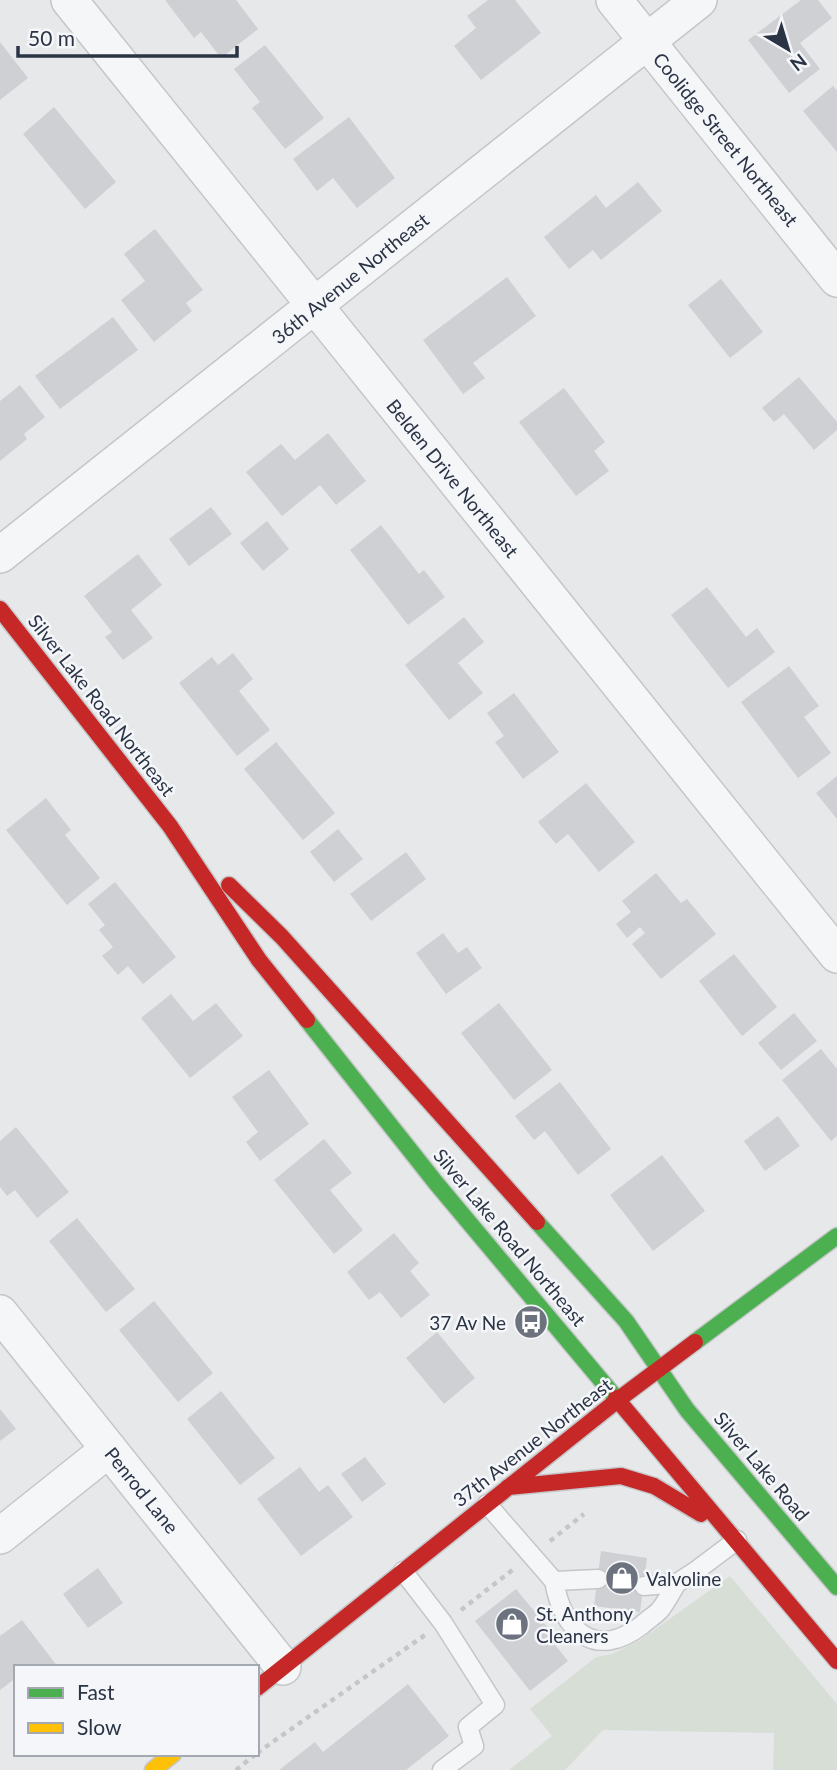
<svg xmlns="http://www.w3.org/2000/svg" width="837" height="1770" font-family="Lato,sans-serif">
	<rect width="100%" height="100%" fill="#e6e8ea"/>
	<path fill="#d6ded6" d="M 730,1576 L 837,1704 L 837,1770 L 773,1770 L 774,1733 L 603,1730 L 565,1770 L 509,1770 L 552,1736 L 530,1709 L 596,1657 L 612,1654 L 640,1640 Z"/>
	<path fill="#ced0d3" d="M 165,0 L 236,0 L 258,29 L 221,58 L 201,32 L 194,38 Z
		M 488,0 L 515,0 L 541,33 L 481,80 L 454,46 L 476,28 L 467,16 Z
		M 801,0 L 818,0 L 832,18 L 800,43 L 820,69 L 789,93 L 748,40 Z
		M 0,42 L 28,78 L 0,100 Z
		M 265,45 L 324,118 L 285,149 L 252,108 L 260,102 L 234,69 Z
		M 833,86 L 837,91 L 837,152 L 803,111 Z
		M 54,107 L 116,182 L 85,209 L 23,134 Z
		M 349,117 L 395,178 L 357,208 L 333,178 L 317,191 L 293,159 Z
		M 638,182 L 662,211 L 601,260 L 593,250 L 569,269 L 544,237 L 596,195 L 606,208 Z
		M 155,229 L 203,290 L 186,303 L 192,311 L 154,342 L 121,300 L 145,281 L 124,254 Z
		M 507,277 L 536,316 L 473,363 L 485,378 L 463,394 L 423,340 Z
		M 721,279 L 763,332 L 730,358 L 688,305 Z
		M 113,317 L 138,350 L 60,409 L 35,376 Z
		M 799,377 L 837,422 L 837,430 L 814,450 L 784,414 L 774,422 L 762,408 Z
		M 20,385 L 45,417 L 24,434 L 27,439 L 0,461 L 0,401 Z
		M 564,388 L 605,442 L 594,451 L 609,471 L 576,496 L 519,422 Z
		M 328,433 L 366,481 L 336,505 L 320,485 L 282,516 L 246,472 L 281,444 L 295,460 Z
		M 211,507 L 232,534 L 189,566 L 169,539 Z
		M 267,521 L 289,549 L 263,571 L 240,543 Z
		M 381,525 L 419,574 L 424,570 L 445,597 L 408,625 L 350,550 Z
		M 138,554 L 162,585 L 131,610 L 153,638 L 123,660 L 105,637 L 112,632 L 84,596 Z
		M 707,587 L 746,637 L 757,628 L 775,652 L 728,688 L 671,615 Z
		M 464,617 L 484,642 L 458,663 L 483,693 L 449,720 L 405,665 Z
		M 233,653 L 253,679 L 239,691 L 270,730 L 237,756 L 179,683 L 212,657 L 218,665 Z
		M 789,666 L 819,706 L 804,717 L 831,753 L 798,778 L 741,702 Z
		M 514,693 L 559,752 L 523,779 L 495,742 L 504,736 L 487,713 Z
		M 276,742 L 335,813 L 303,840 L 244,769 Z
		M 837,776 L 837,819 L 816,793 Z
		M 586,783 L 635,842 L 599,872 L 568,834 L 556,844 L 538,822 Z
		M 46,798 L 71,830 L 65,835 L 100,878 L 67,905 L 6,830 Z
		M 338,829 L 363,859 L 334,882 L 310,852 Z
		M 406,852 L 426,879 L 371,921 L 350,894 Z
		M 656,873 L 681,903 L 687,899 L 716,934 L 661,979 L 632,944 L 645,933 L 640,927 L 627,938 L 616,924 L 631,912 L 622,901 Z
		M 115,882 L 176,957 L 143,984 L 128,966 L 118,975 L 102,956 L 113,947 L 99,930 L 105,925 L 88,904 Z
		M 443,933 L 458,953 L 467,947 L 482,968 L 446,994 L 416,953 Z
		M 734,954 L 777,1007 L 742,1036 L 699,981 Z
		M 171,994 L 193,1021 L 216,1003 L 243,1036 L 190,1078 L 141,1018 Z
		M 499,1003 L 552,1070 L 514,1100 L 461,1033 Z
		M 794,1013 L 817,1041 L 781,1070 L 758,1043 Z
		M 821,1049 L 837,1069 L 837,1136 L 831,1141 L 782,1080 Z
		M 269,1070 L 309,1124 L 260,1161 L 246,1142 L 258,1132 L 232,1097 Z
		M 560,1082 L 611,1149 L 578,1175 L 545,1131 L 534,1140 L 515,1116 Z
		M 778,1116 L 800,1146 L 765,1171 L 744,1141 Z
		M 16,1127 L 69,1192 L 37,1218 L 15,1190 L 7,1196 L 0,1187 L 0,1141 Z
		M 324,1139 L 352,1173 L 330,1190 L 363,1230 L 334,1254 L 274,1180 Z
		M 662,1155 L 705,1211 L 653,1251 L 610,1195 Z
		M 77,1218 L 135,1289 L 106,1312 L 49,1241 Z
		M 394,1233 L 419,1263 L 410,1271 L 430,1295 L 401,1318 L 380,1292 L 369,1300 L 347,1272 Z
		M 154,1301 L 213,1373 L 178,1402 L 119,1330 Z
		M 437,1332 L 475,1378 L 444,1404 L 406,1358 Z
		M 221,1391 L 275,1458 L 240,1485 L 187,1419 Z
		M 0,1409 L 16,1429 L 0,1441 Z
		M 365,1457 L 386,1484 L 362,1502 L 341,1474 Z
		M 300,1467 L 319,1492 L 328,1485 L 353,1517 L 301,1556 L 257,1499 Z
		M 601,1551 L 647,1558 L 640,1612 L 594,1606 Z
		M 98,1568 L 123,1603 L 88,1628 L 63,1594 Z
		M 516,1589 L 547,1627 L 543,1630 L 568,1661 L 530,1691 L 475,1621 Z
		M 22,1620 L 58,1667 L 16,1667 L 16,1678 L 0,1690 L 0,1636 Z
		M 408,1684 L 449,1736 L 406,1770 L 279,1770 L 315,1742 L 323,1752 Z"/>
	<g fill="none" stroke-linecap="round" stroke-linejoin="round">
		<g stroke="#c4c6c8" stroke-width="21">
			<path id="lane" d="M 487,1504 L 554,1581 C 563,1631 595,1661 642,1625 C 647,1620 654,1616 659,1611 C 666,1603 671,1592 677,1583
				M 403,1571 L 443,1623 L 495,1705 L 468,1727 L 474,1746 L 442,1770
				M 554,1581 L 598,1579
				M 644,1586 L 677,1583 L 697,1570 L 737,1540"/>
		</g>
		<g stroke="#c4c6c8" stroke-width="38">
			<path id="street" d="M 69,0 L 837,955
				M 614,0 L 837,279
				M 0,555 L 699,0
				M 0,1313 L 283,1667
				M 0,1536 L 109,1449"/>
		</g>
		<g stroke="#c4c6c8" stroke-width="19">
			<path id="fast" d="M 307,1020 L 436,1183 L 616,1398
				M 537,1222 L 626,1321 L 687,1410 L 837,1587
				M 695,1342 L 837,1236"/>
		</g>
		<g stroke="#c4c6c8" stroke-width="19">
			<path id="slow" d="M 153,1770 L 173,1754"/>
		</g>
		<g stroke="#c4c6c8" stroke-width="19">
			<path id="jam" d="M 0,609 L 170,826 L 259,960 L 307,1020
				M 229,885 L 282,937 L 537,1222
				M 616,1398 L 837,1661
				M 508,1487 L 621,1476 L 654,1486 L 701,1514
				M 257,1688 L 619,1399 L 695,1342"/>
		</g>
		<path stroke="#c5c6ca" stroke-width="4.5" stroke-dasharray="5 5" stroke-linecap="butt" d="M 550,1541 L 584,1514
			M 461,1610 L 515,1568
			M 257,1753 L 425,1635
			M 236,1770 L 256,1754"/>
		<use href="#lane" stroke="#f5f6f7" stroke-width="18"/>
		<use href="#street" stroke="#f5f6f7" stroke-width="35"/>
		<use href="#fast" stroke="#4caf50" stroke-width="16"/>
		<use href="#slow" stroke="#ffc107" stroke-width="16"/>
		<use href="#jam" stroke="#c62828" stroke-width="16"/>
	</g>
	<defs>
		<g id="bus-disc" transform="scale(1.75)"><circle r="9.5" fill="#6c737f" stroke="#f4f6f9"/><path d="M-5-6H5V4H4V6H2V4H-2V6H-4V4H-5ZM-3.5-4V0h7V-4ZM-3.5 1.2v1.5H-2V1.2ZM2 1.2v1.5H3.5V1.2Z" fill="#fff"/></g>
		<g id="shop-disc" transform="scale(1.75)"><circle r="9.5" fill="#6c737f" stroke="#f4f6f9"/><path d="M-5-2.5h2.3a2.7 3.5 0 0 1 5.4 0H5L5.5 6h-11ZM-1.5-2.5h3a1.5 2.3 0 0 0-3 0Z" fill="#fff"/></g>
	</defs>
	<g fill-rule="evenodd">
		<use href="#bus-disc" x="531" y="1322"/>
		<use href="#shop-disc" x="622" y="1578"/>
		<use href="#shop-disc" x="512" y="1624"/>
	</g>
	<g text-anchor="middle" dominant-baseline="central" stroke-width="5" stroke-linejoin="round" paint-order="stroke">
		<g font-size="19" fill="#2b3445" stroke="#f4f6f9">
			<text transform="translate(726 139) rotate(51)">Coolidge Street Northeast</text>
			<text transform="translate(350 278) rotate(-39)">36th Avenue Northeast</text>
			<text transform="translate(453 478) rotate(51)">Belden Drive Northeast</text>
			<text transform="translate(102 705) rotate(52)">Silver Lake Road Northeast</text>
			<text transform="translate(510 1237) rotate(50)">Silver Lake Road Northeast</text>
			<text transform="translate(532 1442) rotate(-38)">37th Avenue Northeast</text>
			<text transform="translate(762 1466) rotate(50)">Silver Lake Road</text>
			<text transform="translate(142 1490) rotate(51)">Penrod Lane</text>
		</g>
		<g font-size="19" fill="#2b3445" stroke="#f4f6f9" text-anchor="start">
			<text x="506" y="1322" text-anchor="end">37 Av Ne</text>
			<text x="646" y="1578">Valvoline</text>
			<text x="536" y="1613">St. Anthony<tspan x="536" dy="22">Cleaners</tspan></text>
		</g>
	</g>
	<rect x="14" y="1665" width="245" height="91" fill="#f4f6f9" stroke="#a4a8b1" stroke-width="2"/>
	<rect x="28" y="1688" width="35" height="10" fill="#4caf50" stroke="#a4a8b1" stroke-width="2"/>
	<text x="77" y="1700" font-size="21" fill="#2b3445">Fast</text>
	<rect x="28" y="1723" width="35" height="10" fill="#ffc107" stroke="#a4a8b1" stroke-width="2"/>
	<text x="77" y="1735" font-size="21" fill="#2b3445">Slow</text>
	<g transform="translate(788 49) rotate(142)" stroke="#f4f6f9" stroke-width="5" paint-order="stroke">
	<path d="M0-5L12 26L0 18L-12 26Z" fill="#2b3445"/>
	<text y="-10" font-size="19" font-weight="bold" text-anchor="middle" fill="#2b3445">N</text>
	</g>
	<path d="M18 46v10h219v-10" fill="none" stroke="#2b3445" stroke-width="3.5"/>
	<text x="28" y="46" font-size="21" fill="#2b3445" stroke="#f4f6f9" stroke-width="5" paint-order="stroke">50 m</text>
</svg>
